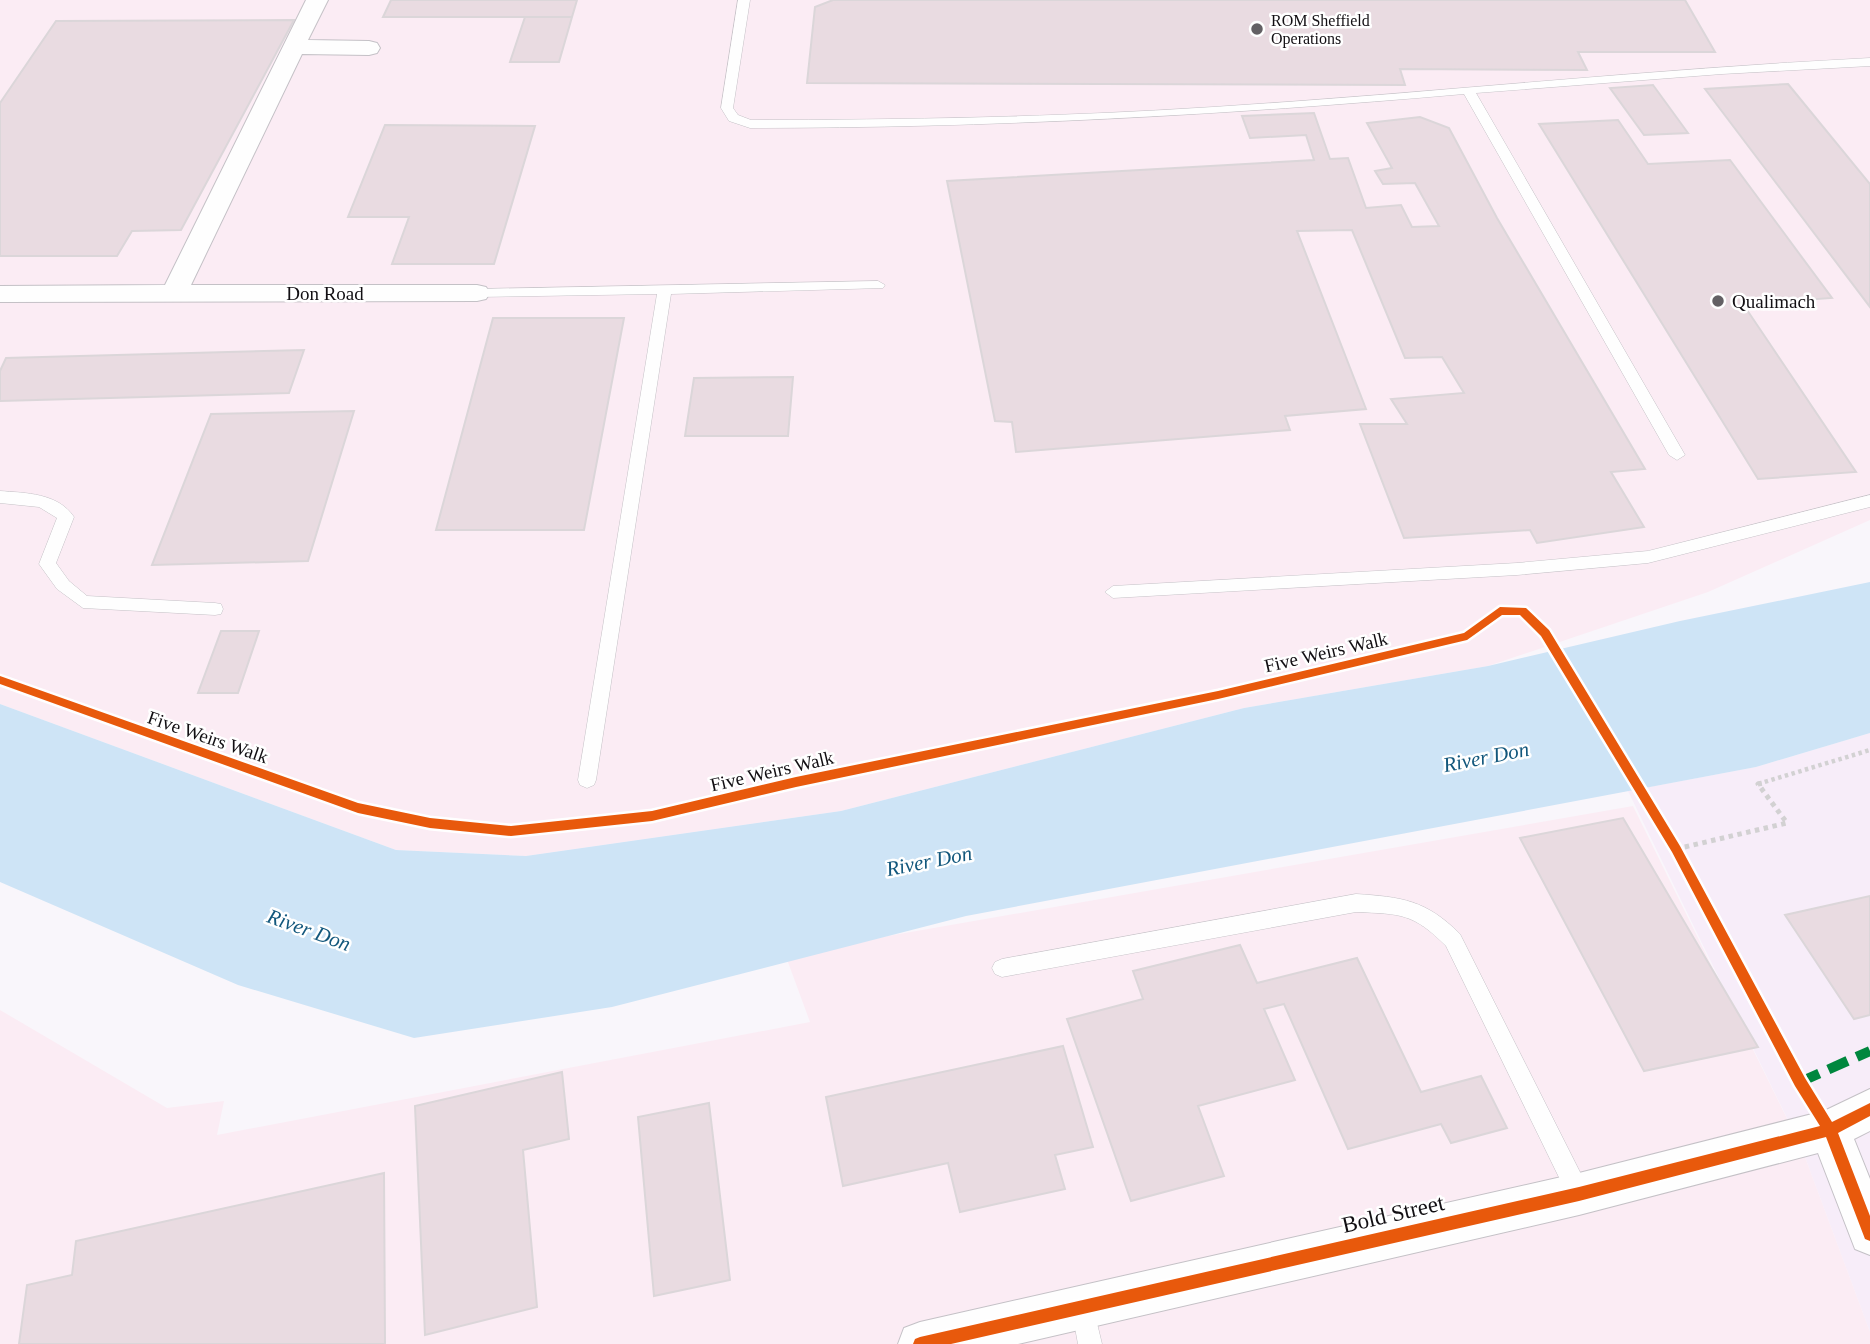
<svg xmlns="http://www.w3.org/2000/svg" width="1870" height="1344" font-family="Georgia,serif">
	<rect width="100%" height="100%" fill="#f9f6fb"/>
	<path fill="#f7edf9" d="M 1870,733 L 1870,1332 L 1802,1149 L 1628,791 L 1756,767 Z"/>
	<path fill="#fbecf4" d="M 0,0 L 1870,0 L 1870,520 L 1708,592 L 1488,666 L 1244,708 L 841,811 L 526,856 L 396,850 L 0,704 Z
		M 1633,806 L 1802,1149 L 1870,1332 L 1870,1344 L 0,1344 L 0,1010 L 167,1108 L 224,1101 L 217,1135 L 810,1022 L 785,954 Z"/>
	<path fill="#cee4f6" d="M 1870,582 L 1870,733 L 1756,767 L 966,916 L 612,1007 L 414,1038 L 238,985 L 0,882 L 0,704 L 396,850 L 526,856 L 841,811 L 1244,708 L 1488,666 L 1680,621 Z"/>
	<path fill="#e9dbe1" stroke="#dbd6d9" stroke-width="2" d="M 391,0 L 577,0 L 572,17 L 383,17 Z
		M 833,0 L 1685,0 L 1715,52 L 1578,52 L 1587,70 L 1400,69 L 1405,85 L 807,83 L 815,7 Z
		M 525,17 L 572,17 L 559,62 L 510,62 Z
		M 294,20 L 181,230 L 132,231 L 117,256 L 0,256 L 0,103 L 56,21 Z
		M 1788,84 L 1870,184 L 1870,307 L 1705,89 Z
		M 1653,85 L 1688,133 L 1644,135 L 1610,88 Z
		M 1314,113 L 1330,159 L 1348,158 L 1366,208 L 1401,205 L 1412,227 L 1439,226 L 1415,183 L 1383,184 L 1375,171 L 1392,168 L 1367,123 L 1420,117 L 1449,128 L 1497,218 L 1645,469 L 1611,472 L 1644,527 L 1537,543 L 1530,530 L 1404,538 L 1360,424 L 1407,424 L 1391,399 L 1464,393 L 1442,357 L 1405,358 L 1352,230 L 1297,231 L 1366,409 L 1285,416 L 1290,430 L 1016,452 L 1012,422 L 995,421 L 947,181 L 1314,160 L 1306,135 L 1250,138 L 1242,116 Z
		M 1618,120 L 1648,164 L 1730,160 L 1832,298 L 1743,304 L 1856,472 L 1758,479 L 1539,124 Z
		M 385,125 L 535,126 L 494,264 L 392,264 L 409,217 L 348,217 Z
		M 493,318 L 624,318 L 584,530 L 436,530 Z
		M 304,350 L 289,393 L 0,401 L 0,371 L 6,358 Z
		M 793,377 L 788,436 L 685,436 L 694,378 Z
		M 354,411 L 308,561 L 152,565 L 211,414 Z
		M 221,631 L 259,631 L 238,693 L 198,693 Z
		M 1623,818 L 1758,1047 L 1644,1071 L 1520,838 Z
		M 1870,896 L 1870,1015 L 1854,1019 L 1785,915 Z
		M 1240,945 L 1257,983 L 1357,958 L 1421,1092 L 1481,1076 L 1507,1128 L 1451,1143 L 1441,1124 L 1348,1149 L 1284,1004 L 1264,1009 L 1295,1080 L 1198,1106 L 1224,1176 L 1131,1201 L 1067,1019 L 1143,999 L 1133,971 Z
		M 1063,1046 L 1093,1147 L 1055,1155 L 1065,1189 L 960,1212 L 948,1163 L 843,1186 L 826,1097 Z
		M 562,1072 L 569,1139 L 523,1150 L 537,1307 L 425,1335 L 415,1106 Z
		M 709,1103 L 730,1280 L 654,1296 L 638,1117 Z
		M 384,1173 L 385,1344 L 19,1344 L 27,1285 L 72,1275 L 76,1241 Z"/>
	<g fill="none" stroke-linecap="round" stroke-linejoin="round">
		<g stroke="#c4c1c6" stroke-width="1">
			<path id="lane" d="M 738,0 L 750,0 L 733,108 L 738,115 L 751,120 C 905,120 1059,117 1213,107 C 1432,93 1650,69 1870,58 L 1870,66 L 1722,74 L 1476,93 L 1685,455 L 1677,460 L 1669,455 L 1464,94 C 1226,115 989,128 750,128 L 729,121 L 721,108 Z
				M 878,281 L 885,285 L 883,288 L 671,294 L 596,780 L 594,785 L 587,788 L 580,785 L 578,780 L 657,294 L 477,297 L 470,293 L 477,289 Z
				M 0,491 C 26,493 58,493 74,517 L 56,563 L 69,581 L 87,596 L 215,603 L 221,604 L 223,609 L 221,614 L 215,615 L 83,608 L 57,589 L 39,564 L 57,518 L 39,507 L 0,503 Z
				M 1870,495 L 1870,507 L 1648,563 L 1517,575 L 1113,598 L 1105,592 L 1113,586 L 1517,563 L 1648,551 Z
				M 1356,894 C 1402,897 1426,900 1460,934 L 1587,1186 L 1590,1194 L 1587,1202 L 1579,1205 L 1571,1202 L 1446,946 C 1413,913 1401,914 1356,912 L 1002,977 L 995,974 L 992,968 L 995,962 L 1002,959 Z
				M 1083,1294 L 1091,1298 L 1102,1344 L 1078,1344 L 1071,1306 L 1075,1298 Z"/>
		</g>
		<g stroke="#c4c1c6" stroke-width="2">
			<path id="street" d="M 306,0 L 328,0 L 308,40 L 369,41 L 377,43 L 380,48 L 377,53 L 369,55 L 302,54 L 191,285 L 477,285 L 486,287 L 490,293 L 486,299 L 477,301 L 0,302 L 0,286 L 165,285 Z
				M 1870,1089 L 1870,1131 L 1854,1139 L 1870,1179 L 1870,1255 L 1855,1249 L 1818,1153 L 1579,1215 L 1018,1344 L 898,1344 L 904,1328 L 920,1322 L 1579,1173 L 1824,1111 Z"/>
		</g>
		<path stroke="#d2d1d2" stroke-width="4.5" stroke-dasharray="3.5 3.5" stroke-linecap="butt" d="M 1758,784 L 1870,750"/>
		<path stroke="#d2d1d2" stroke-width="5" stroke-dasharray="4.5 4.5" stroke-linecap="butt" d="M 1676,849 L 1787,823 L 1758,784 L 1763,783"/>
		<use href="#lane" fill="#fefefe" fill-rule="evenodd"/>
		<use href="#street" fill="#fefefe" fill-rule="evenodd"/>
		<path stroke="#00873e" stroke-width="10" stroke-dasharray="21 10" stroke-linecap="butt" d="M 1800,1082 L 1870,1051"/>
		<g stroke="#fff" stroke-width="5">
			<path id="cycleway" d="M 1500,607 L 1526,608 L 1549,630 L 1680,846 L 1805,1078 L 1832,1122 L 1870,1103 L 1870,1116 L 1838,1133 L 1870,1216 L 1870,1241 L 1865,1239 L 1826,1137 L 1579,1201 L 951,1344 L 913,1344 L 915,1339 L 920,1337 L 1579,1187 L 1820,1126 L 1795,1086 L 1672,852 L 1541,636 L 1520,615 L 1502,615 L 1467,640 L 1218,699 L 796,787 L 652,821 L 511,836 L 430,828 L 358,813 L 0,684 L 0,676 L 358,803 L 430,818 L 511,826 L 652,811 L 796,777 L 1218,691 L 1464,633 Z"/>
		</g>
		<use href="#cycleway" fill="#e8590c" fill-rule="evenodd"/>
	</g>
	<g fill="#636064" stroke="#fff" stroke-width="2.5">
		<circle cx="1257" cy="29" r="7"/>
		<circle cx="1718" cy="301" r="7"/>
	</g>
	<g text-anchor="middle" dominant-baseline="central" stroke-width="5" stroke-linejoin="round" paint-order="stroke">
		<g font-size="16" fill="#120f13" stroke="#fff" text-anchor="start">
			<text x="1271" y="20">ROM Sheffield<tspan x="1271" dy="18">Operations</tspan></text>
		</g>
		<g font-size="19" fill="#120f13" stroke="#fff">
			<text x="325" y="293">Don Road</text>
			<text transform="translate(1326 652) rotate(-13)">Five Weirs Walk</text>
			<text transform="translate(208 737) rotate(19)">Five Weirs Walk</text>
			<text transform="translate(772 771) rotate(-13)">Five Weirs Walk</text>
		</g>
		<g font-size="19" fill="#120f13" stroke="#fff" text-anchor="start">
			<text x="1732" y="301">Qualimach</text>
		</g>
		<g font-size="21" font-style="italic" fill="#12577c" stroke="#fff">
			<text transform="translate(1486 757) rotate(-11)">River Don</text>
			<text transform="translate(929 861) rotate(-11)">River Don</text>
			<text transform="translate(309 930) rotate(20)">River Don</text>
		</g>
		<g font-size="23" fill="#120f13" stroke="#fff">
			<text transform="translate(1393 1214) rotate(-13)">Bold Street</text>
		</g>
	</g>
</svg>
